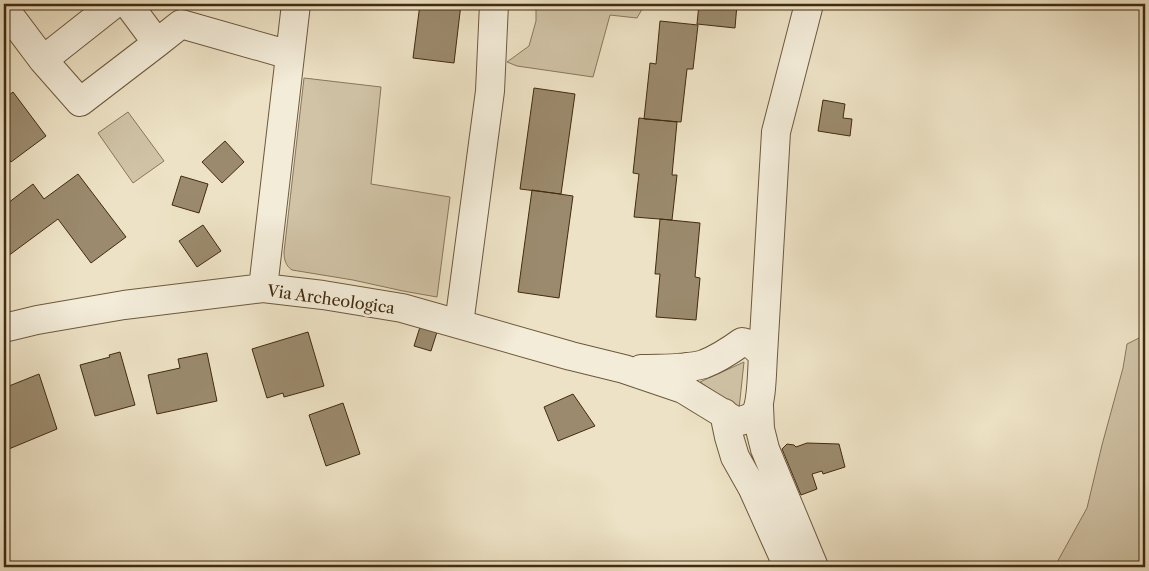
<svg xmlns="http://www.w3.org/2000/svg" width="1149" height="571" font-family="'Libre Caslon Text',serif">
	<rect width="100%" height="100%" fill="#ede2c5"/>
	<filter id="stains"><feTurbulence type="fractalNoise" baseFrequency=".004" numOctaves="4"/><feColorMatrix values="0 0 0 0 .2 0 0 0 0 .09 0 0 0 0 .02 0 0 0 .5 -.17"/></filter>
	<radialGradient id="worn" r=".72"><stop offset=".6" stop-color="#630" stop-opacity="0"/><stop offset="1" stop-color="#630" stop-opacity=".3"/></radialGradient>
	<path fill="#d0c3a6" stroke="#89775a" d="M 536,4 L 645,4 L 637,18 L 610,15 L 593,77 L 517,66 L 507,62 L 529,46 L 536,21 Z
		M 304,78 L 381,87 L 371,184 L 450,197 L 437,297 L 403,291 L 353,280 L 292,270 C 286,266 284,260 284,252 Z
		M 128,112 L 164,161 L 133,183 L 98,133 Z
		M 1145,335 L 1145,567 L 1057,567 L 1055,566 L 1087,508 L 1102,445 L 1123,368 L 1127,344 Z
		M 744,362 L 739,409 L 700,382 Z"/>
	<path fill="#9b8a6d" stroke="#422b0e" d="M 420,4 L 461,4 L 454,63 L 413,58 Z
		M 699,4 L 737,4 L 735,28 L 697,24 Z
		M 660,21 L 698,25 L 693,69 L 687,69 L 681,122 L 644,119 L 650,63 L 656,64 Z
		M 534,88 L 575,94 L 561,194 L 520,189 Z
		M 13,92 L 46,136 L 11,162 L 4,152 L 4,99 Z
		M 823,100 L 845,104 L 843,118 L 852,119 L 850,136 L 818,131 Z
		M 639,118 L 677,122 L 672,175 L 677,175 L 672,220 L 634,217 L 639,174 L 633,173 Z
		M 225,141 L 244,162 L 222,183 L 202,162 Z
		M 78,174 L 126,237 L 91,263 L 58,219 L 4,259 L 4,206 L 33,184 L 44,199 Z
		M 181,176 L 208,184 L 199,213 L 172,205 Z
		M 532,190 L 573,196 L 559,298 L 518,292 Z
		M 660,219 L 700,223 L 695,277 L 700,278 L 696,320 L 656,317 L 660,274 L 655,274 Z
		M 203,225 L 221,251 L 197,267 L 179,241 Z
		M 420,327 L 437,332 L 431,351 L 414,346 Z
		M 308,332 L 324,386 L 284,397 L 283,393 L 267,398 L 252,349 Z
		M 120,352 L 135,405 L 95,416 L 80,365 L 110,357 L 109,355 Z
		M 207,353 L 217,401 L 157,414 L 148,375 L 180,368 L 178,359 Z
		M 39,374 L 57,429 L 4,451 L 4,388 Z
		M 573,394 L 595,426 L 558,441 L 544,407 Z
		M 343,403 L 360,454 L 326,466 L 309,415 Z
		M 807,443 L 839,444 L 845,467 L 823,474 L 822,471 L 812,474 L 817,489 L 801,495 L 782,449 L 787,444 L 794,445 L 796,447 Z"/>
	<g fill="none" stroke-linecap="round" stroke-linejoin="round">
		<g stroke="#6d593c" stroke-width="30">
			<path id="minor" d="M 128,4 L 157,43
				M 4,8 L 43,60 L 80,102 L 157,43 L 181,24 L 290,55
				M 43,60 L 114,4
				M 263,288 L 296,4
				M 459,324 L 490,91 L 494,4
				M 4,328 L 37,320 L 124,305 L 263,288 L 323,295 L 402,308 L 571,356 L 624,369 L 683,389
				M 763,355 L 776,132 L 809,4
				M 641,369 C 661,368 684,370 704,364 C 717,359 731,350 742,342 L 753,345 L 763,355 C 762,369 762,404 755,414 C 750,419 743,420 737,422 L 683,389 L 682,380 L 686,367
				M 759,406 L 760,429 L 765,449 L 814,567
				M 724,413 L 729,437 L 735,457 L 753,489 L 788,567"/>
		</g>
		<use href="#minor" stroke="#f3ecd9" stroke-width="28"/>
	</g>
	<g text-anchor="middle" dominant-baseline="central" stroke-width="5" stroke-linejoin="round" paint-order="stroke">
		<g font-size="16" fill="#422b0e" stroke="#f3ecd9">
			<text transform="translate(331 299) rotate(8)">Via Archeologica</text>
		</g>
	</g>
	<rect width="1149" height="571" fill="none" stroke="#ede2c5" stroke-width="20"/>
	<rect x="5" y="5" width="1139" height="561" fill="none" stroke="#422b0e" stroke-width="2.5"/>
	<rect x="10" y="10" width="1129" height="551" fill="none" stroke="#422b0e"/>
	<rect width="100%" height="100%" filter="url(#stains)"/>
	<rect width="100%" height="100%" fill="url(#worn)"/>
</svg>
